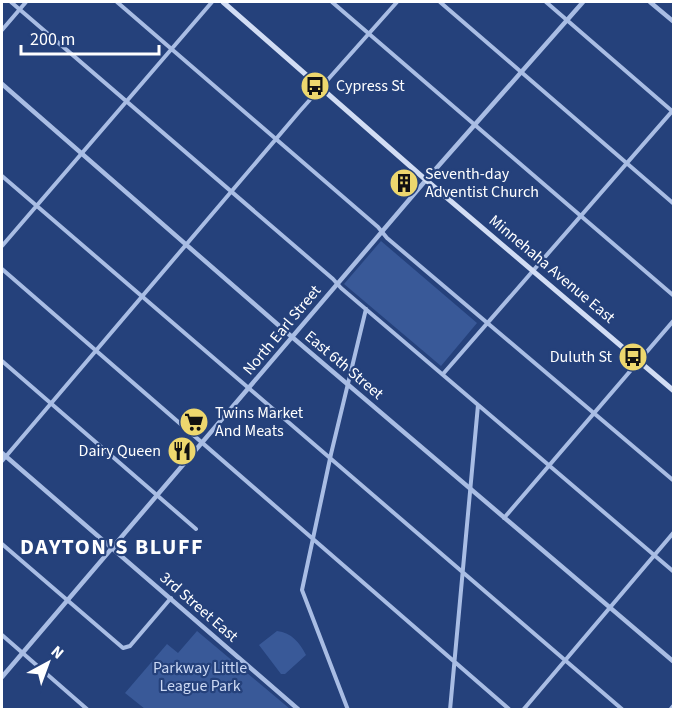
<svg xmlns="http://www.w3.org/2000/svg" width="675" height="711" font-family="'Source Sans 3',sans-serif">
	<rect width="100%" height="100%" fill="#25417b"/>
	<path fill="#395998" d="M 381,241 L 477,323 L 441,366 L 344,284 Z
		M 197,631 L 290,709 L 145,709 L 125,693 L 167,644 L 178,653 Z
		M 277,631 C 292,633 299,642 306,655 L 285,674 L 281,674 L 259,645 Z"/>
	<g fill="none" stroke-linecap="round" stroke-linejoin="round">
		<path stroke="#a9bde4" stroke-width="4" d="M 11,2 L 333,279 L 341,288 L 674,572
			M 117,2 L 378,227 L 387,238 L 674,481
			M 332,2 L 674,296
			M 440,2 L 674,204
			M 546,2 L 672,111
			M 2,30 L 26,2
			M 2,176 L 623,710
			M 2,246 L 212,2
			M 2,269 L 510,710
			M 2,361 L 196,529
			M 443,374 L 674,109
			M 2,461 L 299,112 L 397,2
			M 504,518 L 674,320
			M 2,544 L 123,648 L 130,646 L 171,598
			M 2,635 L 88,710
			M 348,710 L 302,590 L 331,454 L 366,309
			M 450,710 L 478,405
			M 523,710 L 674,532
			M 670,710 L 674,705"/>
		<path stroke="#a9bde4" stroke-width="4.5" d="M 650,2 L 674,22
			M 2,84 L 292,337 L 674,662
			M 2,453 L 299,710
			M 2,677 L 426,180 L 583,2"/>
		<path stroke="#d2ddf4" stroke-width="5" d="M 223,2 L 426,180 L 674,391"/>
	</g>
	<defs>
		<g id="bus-disc" transform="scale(1.5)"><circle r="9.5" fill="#edd76e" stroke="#25417b"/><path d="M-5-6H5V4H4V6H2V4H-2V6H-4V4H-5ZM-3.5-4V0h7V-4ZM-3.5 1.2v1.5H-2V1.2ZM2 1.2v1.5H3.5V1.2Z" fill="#111"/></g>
		<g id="building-disc" transform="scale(1.5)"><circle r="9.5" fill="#edd76e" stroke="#25417b"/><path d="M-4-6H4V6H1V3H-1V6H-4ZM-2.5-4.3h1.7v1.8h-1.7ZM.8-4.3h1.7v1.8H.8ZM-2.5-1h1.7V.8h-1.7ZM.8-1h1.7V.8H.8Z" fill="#111"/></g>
		<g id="supermarket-disc" transform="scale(1.5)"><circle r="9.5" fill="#edd76e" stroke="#25417b"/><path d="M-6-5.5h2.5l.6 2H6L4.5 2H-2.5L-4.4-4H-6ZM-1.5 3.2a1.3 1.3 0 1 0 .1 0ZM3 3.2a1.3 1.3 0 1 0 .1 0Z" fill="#111"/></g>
		<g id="restaurant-disc" transform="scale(1.5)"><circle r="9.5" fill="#edd76e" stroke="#25417b"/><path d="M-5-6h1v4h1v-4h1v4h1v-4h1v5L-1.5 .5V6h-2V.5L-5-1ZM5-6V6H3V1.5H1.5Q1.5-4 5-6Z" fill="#111"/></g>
	</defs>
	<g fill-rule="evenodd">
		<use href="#bus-disc" x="315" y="86"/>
		<use href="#building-disc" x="404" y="183"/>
		<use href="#bus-disc" x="633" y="357"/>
		<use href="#supermarket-disc" x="194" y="422"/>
		<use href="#restaurant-disc" x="182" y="451"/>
	</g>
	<g text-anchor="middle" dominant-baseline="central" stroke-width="4.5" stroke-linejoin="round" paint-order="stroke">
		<g font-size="16" fill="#fff" stroke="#25417b" text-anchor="start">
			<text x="336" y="86">Cypress St</text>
			<text x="425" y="174">Seventh-day<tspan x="425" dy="18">Adventist Church</tspan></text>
			<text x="612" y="357" text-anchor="end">Duluth St</text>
			<text x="215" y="413">Twins Market<tspan x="215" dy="18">And Meats</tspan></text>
			<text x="161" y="451" text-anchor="end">Dairy Queen</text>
		</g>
		<g font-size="16" fill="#fff" stroke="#25417b">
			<text transform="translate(552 269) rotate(40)">Minnehaha Avenue East</text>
			<text transform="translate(282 330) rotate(-50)">North Earl Street</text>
			<text transform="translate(344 365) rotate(40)">East 6th Street</text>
			<text transform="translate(199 607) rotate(41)">3rd Street East</text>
		</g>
		<g font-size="16" fill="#ccd9f4" stroke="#25417b">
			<text x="200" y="668">Parkway Little<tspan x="200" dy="18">League Park</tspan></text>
		</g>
		<g font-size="22" font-weight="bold" letter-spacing="1.5" fill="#fff" stroke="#25417b">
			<text x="112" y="547">DAYTON'S BLUFF</text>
		</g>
	</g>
	<rect width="675" height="711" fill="none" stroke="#ffffff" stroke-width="6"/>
	<g transform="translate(48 663) rotate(41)" stroke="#25417b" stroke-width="4.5" paint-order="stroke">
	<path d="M0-4.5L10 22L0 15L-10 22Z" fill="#ffffff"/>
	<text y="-9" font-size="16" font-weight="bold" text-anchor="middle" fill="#ffffff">N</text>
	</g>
	<path d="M21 45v9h138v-9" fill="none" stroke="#ffffff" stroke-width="3"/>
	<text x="30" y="45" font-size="18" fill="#ffffff" stroke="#25417b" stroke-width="4.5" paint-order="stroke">200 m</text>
</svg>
